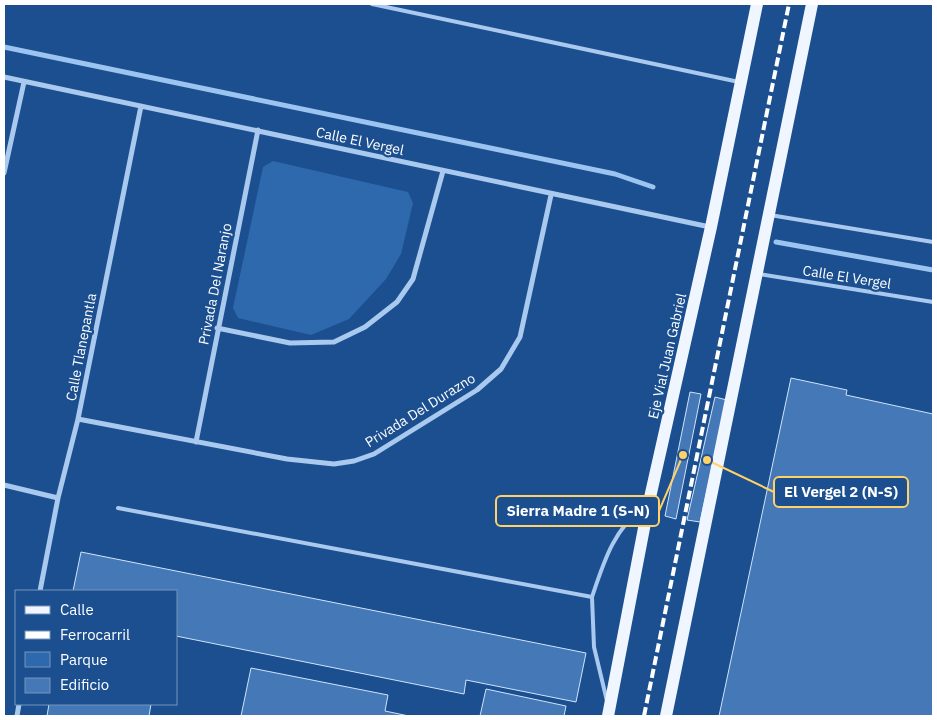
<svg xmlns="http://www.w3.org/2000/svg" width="937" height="720" font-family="'IBM Plex Sans',sans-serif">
	<rect width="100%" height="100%" fill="#1b4f8f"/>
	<path fill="#2e69ad" d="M 273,161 L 408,192 L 413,203 L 401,254 L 386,279 L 349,319 L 311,335 L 238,318 L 233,308 L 263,167 Z"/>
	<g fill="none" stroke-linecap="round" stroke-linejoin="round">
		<path stroke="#9cc4f0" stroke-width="5" d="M 4,47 L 615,174 L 653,187
			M 776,242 L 933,270"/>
	</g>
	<path fill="#4478b7" stroke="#cfe3fa" d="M 791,378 L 847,390 L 846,395 L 933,414 L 933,716 L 719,716 Z
		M 690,392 L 701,394 L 676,519 L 665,516 Z
		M 715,397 L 727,400 L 700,522 L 687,520 Z
		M 81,552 L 586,653 L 576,702 L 466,680 L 464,694 L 176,636 L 176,591 L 73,591 Z
		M 251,668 L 388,695 L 385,711 L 409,716 L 241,716 Z
		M 486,689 L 566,706 L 564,716 L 480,716 Z
		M 49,704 L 151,704 L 149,716 L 47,716 Z"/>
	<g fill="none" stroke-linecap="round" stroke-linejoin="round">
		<path stroke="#a9c9ee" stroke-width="4" d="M 372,4 L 739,82
			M 770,215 L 933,242
			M 759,274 L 933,302
			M 118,508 L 592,597 C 604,561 614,528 646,505
			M 592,597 L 594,647 L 607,701"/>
		<path stroke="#a9c9ee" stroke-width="5" d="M 4,77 L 710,227
			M 4,173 L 24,82
			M 217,328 L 290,343 L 334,342 L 365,327 L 397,302 L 413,279 L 443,171
			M 78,419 L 287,459 L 334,464 L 354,461 L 374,454 L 477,390 L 501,369 L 520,337 L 551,195
			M 196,442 L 258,130
			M 4,485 L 58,498
			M 40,591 L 58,498 L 78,419 L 141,106
			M 17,716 L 19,704"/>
		<path stroke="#f0f6ff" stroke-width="12" d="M 608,716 L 649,502 L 711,227 L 757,4
			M 666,716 L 812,4"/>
		<path stroke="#fff" stroke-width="4" stroke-dasharray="9 4" stroke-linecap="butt" d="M 644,716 L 789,4"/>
	</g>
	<g text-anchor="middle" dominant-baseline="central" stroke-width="4.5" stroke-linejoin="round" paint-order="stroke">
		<g font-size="14" fill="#fff" stroke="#1b4f8f">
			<text transform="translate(360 141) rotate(12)">Calle El Vergel</text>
			<text transform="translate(847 277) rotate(9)">Calle El Vergel</text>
			<text transform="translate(215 284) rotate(-79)">Privada Del Naranjo</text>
			<text transform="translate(81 347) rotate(-79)">Calle Tlanepantla</text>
			<text transform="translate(667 356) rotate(-77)">Eje Vial Juan Gabriel</text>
			<text transform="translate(420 410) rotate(-32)">Privada Del Durazno</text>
		</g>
	</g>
	<path fill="none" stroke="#ffd166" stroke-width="2" d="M707 460L774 492M683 455L659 511"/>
	<g fill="#ffd166" stroke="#1b4f8f" stroke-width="2">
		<circle cx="707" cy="460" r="5"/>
		<circle cx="683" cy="455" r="5"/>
	</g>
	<g fill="#1b4f8f" stroke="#ffd166" stroke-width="2">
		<rect x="774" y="477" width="134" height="30" rx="5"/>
		<rect x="496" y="496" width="163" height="30" rx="5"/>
	</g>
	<g font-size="15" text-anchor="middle" font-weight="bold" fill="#fff">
		<text x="841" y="497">El Vergel 2 (N-S)</text>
		<text x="578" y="516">Sierra Madre 1 (S-N)</text>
	</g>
	<rect width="937" height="720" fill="none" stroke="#ffffff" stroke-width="10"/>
	<rect x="15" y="590" width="162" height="115" fill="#1b4f8f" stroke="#7695bc"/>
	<rect x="25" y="606" width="25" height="8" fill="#f0f6ff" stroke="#7695bc"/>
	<text x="60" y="615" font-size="15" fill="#ffffff">Calle</text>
	<rect x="25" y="631" width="25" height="8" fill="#ffffff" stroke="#7695bc"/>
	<text x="60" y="640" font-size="15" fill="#ffffff">Ferrocarril</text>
	<rect x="25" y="652" width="25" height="15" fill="#2e69ad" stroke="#7695bc"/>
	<text x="60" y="665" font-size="15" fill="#ffffff">Parque</text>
	<rect x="25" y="678" width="25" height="15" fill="#4478b7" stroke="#7695bc"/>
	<text x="60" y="690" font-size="15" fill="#ffffff">Edificio</text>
</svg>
